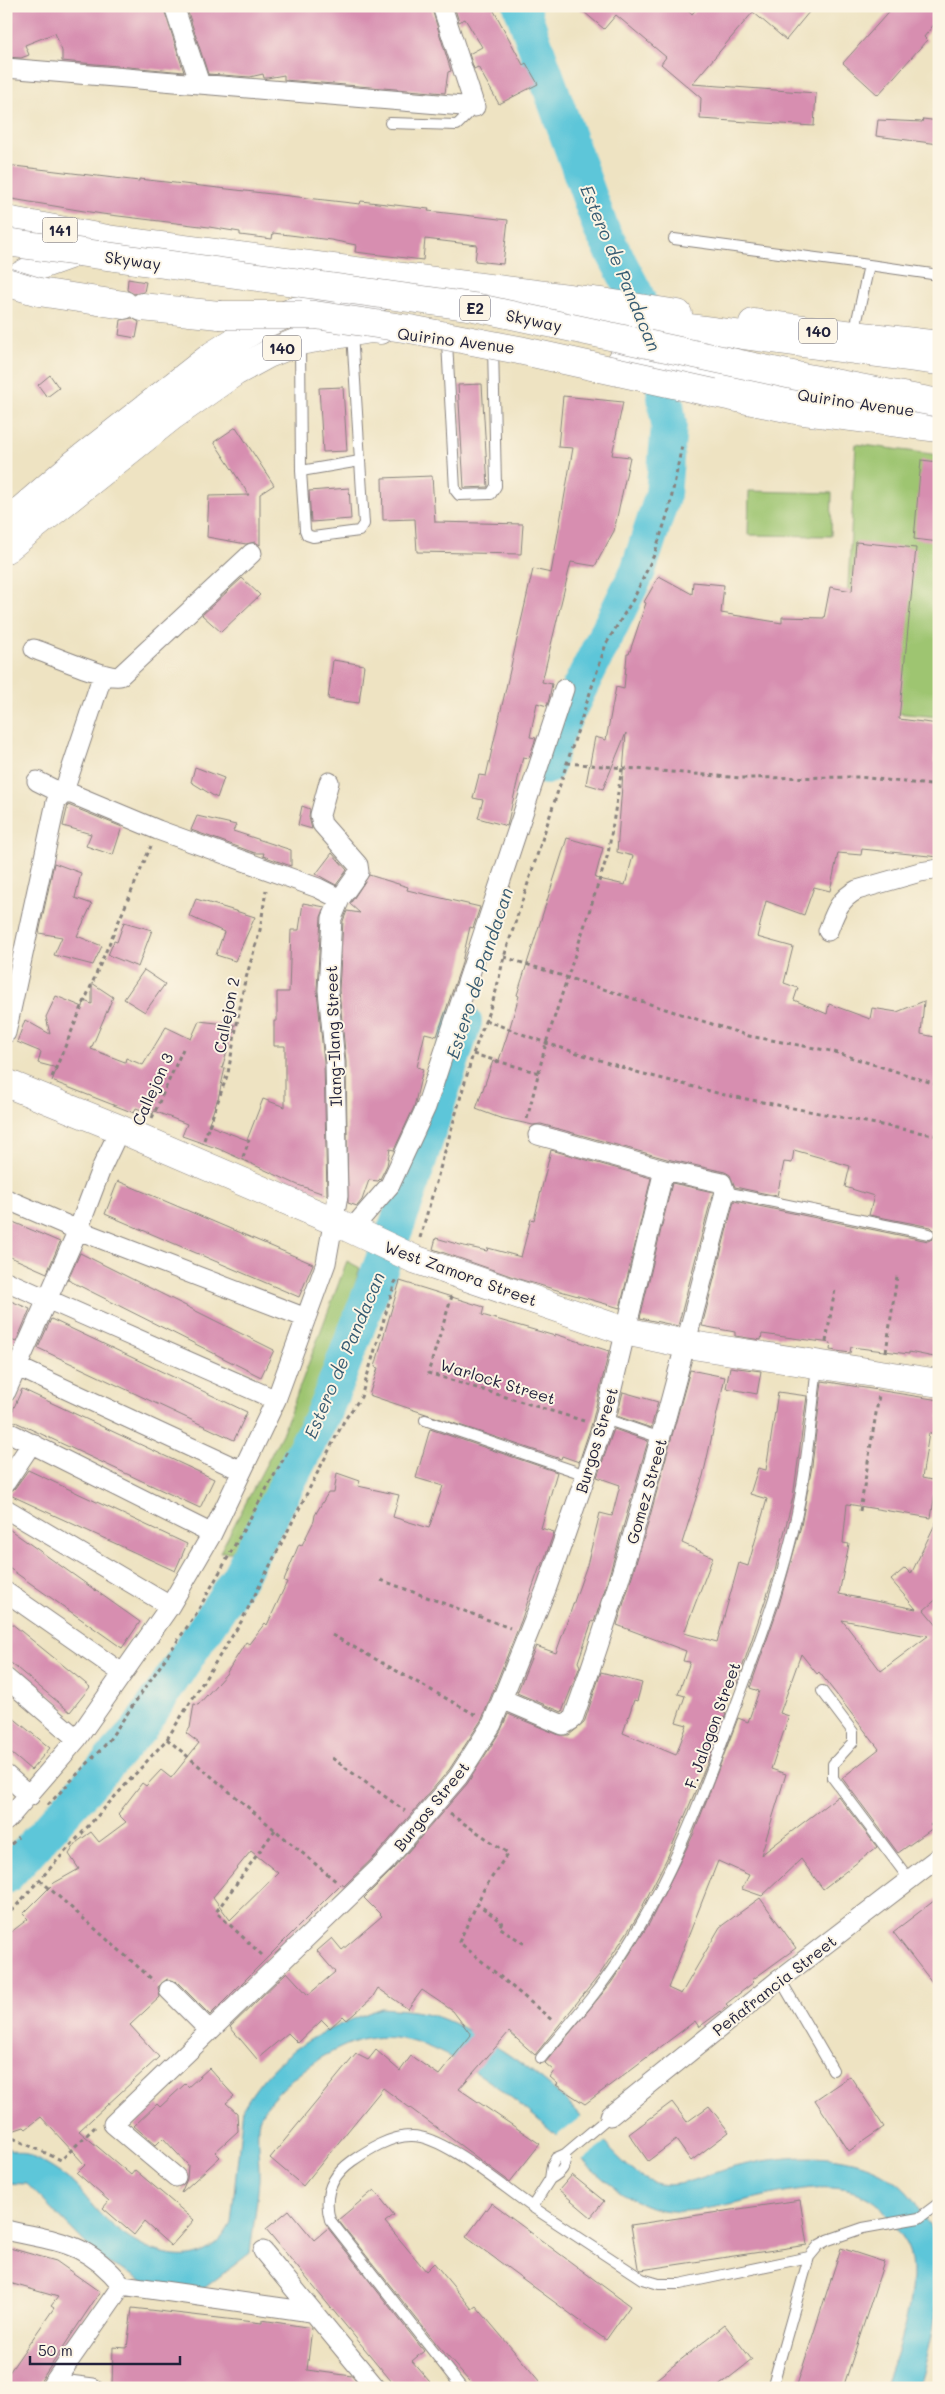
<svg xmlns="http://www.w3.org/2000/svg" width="945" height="2394" font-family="Mali,sans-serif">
	<rect width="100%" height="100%" fill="#fcf5e5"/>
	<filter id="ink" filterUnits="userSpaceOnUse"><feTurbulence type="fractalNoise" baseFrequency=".02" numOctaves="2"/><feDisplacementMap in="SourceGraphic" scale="10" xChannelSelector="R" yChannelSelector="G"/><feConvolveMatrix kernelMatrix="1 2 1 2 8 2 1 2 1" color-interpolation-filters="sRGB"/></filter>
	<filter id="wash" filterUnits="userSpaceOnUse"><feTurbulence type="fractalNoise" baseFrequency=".0096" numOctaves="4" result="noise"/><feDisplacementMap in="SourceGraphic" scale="20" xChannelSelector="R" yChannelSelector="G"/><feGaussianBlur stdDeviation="1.12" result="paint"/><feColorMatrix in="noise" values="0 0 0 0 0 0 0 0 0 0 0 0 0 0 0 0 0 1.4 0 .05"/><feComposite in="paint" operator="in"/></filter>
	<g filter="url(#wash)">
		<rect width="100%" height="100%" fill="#eee3c2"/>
		<path fill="#9ec571" stroke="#607456" d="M 856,444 L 939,455 L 939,717 L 841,708 Z
			M 749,491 L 832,493 L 831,536 L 748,535 Z
			M 347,1261 L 360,1268 L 340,1336 L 269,1497 L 232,1552 L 220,1552 L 282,1434 Z"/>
		<path fill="#5dc6d9" stroke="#40748a" d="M 381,2008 C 395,2009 411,2010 425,2013 C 470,2024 542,2074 573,2108 C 591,2127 624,2168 645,2179 C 671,2193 698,2178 723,2170 C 787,2152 884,2143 921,2212 C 925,2220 932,2228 934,2237 C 945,2285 933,2341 918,2388 L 884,2388 C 897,2354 923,2280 907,2246 C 903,2238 897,2231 892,2224 C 889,2219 885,2212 880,2207 C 826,2156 720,2224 657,2209 C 620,2199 591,2168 564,2143 C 520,2102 431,2025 367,2039 C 353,2041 340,2048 328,2054 C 309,2063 268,2098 260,2117 C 255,2128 260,2165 259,2180 C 257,2204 253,2228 250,2253 L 198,2293 L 155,2287 L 102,2260 L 27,2184 L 6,2183 L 6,2148 C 27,2153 50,2165 68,2179 C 82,2190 91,2206 104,2218 C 139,2253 202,2281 231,2223 L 243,2108 C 278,2049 319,2032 381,2008 Z"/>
		<path fill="#eee3c2" d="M 583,2115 L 607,2141 L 581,2162 L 555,2137 Z"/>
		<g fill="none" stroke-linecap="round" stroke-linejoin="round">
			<path stroke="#5dc6d9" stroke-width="36" d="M 521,6 L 601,229 L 635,293 L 659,354 L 669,425 L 663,494 L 638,571 L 555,737 L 546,767
				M 6,1876 L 139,1729 L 239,1577 L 326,1408 L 403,1209 L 464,1022"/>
		</g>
		<g id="blocks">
			<path fill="#d78eb0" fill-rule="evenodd" d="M 6,6 L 163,6 L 184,72 L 62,61 L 62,51 L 55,33 L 25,45 L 29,55 L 21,58 L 6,57 Z
				M 186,6 L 431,6 L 451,71 L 448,72 L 445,93 L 284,80 L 284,75 L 267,78 L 264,78 L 263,74 L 250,77 L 208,74 Z
				M 454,6 L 496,6 L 493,9 L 523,65 L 526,63 L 538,84 L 499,104 L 478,67 L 474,69 L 469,54 L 482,47 L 465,19 L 459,22 Z
				M 577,6 L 682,6 L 692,14 L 699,6 L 814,6 L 786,40 L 753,12 L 692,84 L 816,93 L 814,126 L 700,119 L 701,98 L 661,64 L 666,57 L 616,15 L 604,29 Z
				M 894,6 L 939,6 L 939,18 L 924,37 L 927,40 L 878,95 L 843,63 Z
				M 923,119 L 939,121 L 939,144 L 876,136 L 878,120 L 922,122 Z
				M 6,165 L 139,181 L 139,179 L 360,204 L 361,201 L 429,209 L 428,211 L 508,220 L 503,264 L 475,261 L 477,245 L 425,239 L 423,260 L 355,252 L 356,245 L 331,240 L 273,233 L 272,239 L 240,235 L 240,232 L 209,227 L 102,214 L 6,198 Z
				M 128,279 L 146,282 L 144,292 L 134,294 L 127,290 Z
				M 132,318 L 139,322 L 136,338 L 119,335 L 121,320 Z
				M 50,375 L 59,388 L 47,397 L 38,385 Z
				M 482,384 L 488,487 L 464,488 L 458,385 Z
				M 343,387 L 347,451 L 323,452 L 319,388 Z
				M 563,396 L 623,402 L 612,455 L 630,457 L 614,531 L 595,566 L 571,562 L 542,682 L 552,684 L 549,699 L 547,706 L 537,703 L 530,737 L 536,738 L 529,758 L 523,757 L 507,826 L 478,818 L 483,800 L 473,798 L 479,775 L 486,776 L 533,569 L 551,573 L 573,448 L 558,447 Z
				M 236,427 L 274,485 L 260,494 L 260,545 L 255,542 L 246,544 L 207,537 L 209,496 L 249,495 L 214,442 Z
				M 921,460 L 939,462 L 939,542 L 914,539 Z
				M 432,476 L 435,522 L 523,524 L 521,554 L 417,552 L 415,519 L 383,520 L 382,478 Z
				M 349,488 L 351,519 L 311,522 L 309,491 Z
				M 856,542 L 916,548 L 899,719 L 939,724 L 934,762 L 939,762 L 939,857 L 862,849 L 861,855 L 838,853 L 830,891 L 814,887 L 804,915 L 766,901 L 757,937 L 793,947 L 784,983 L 798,988 L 794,1000 L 827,1014 L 829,1004 L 870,1019 L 872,1008 L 897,1012 L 924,1001 L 921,1034 L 939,1038 L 939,1288 L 934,1320 L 939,1321 L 939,1358 L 909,1352 L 909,1354 L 851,1347 L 850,1353 L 830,1350 L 831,1343 L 762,1334 L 761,1340 L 735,1336 L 735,1332 L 702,1326 L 734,1201 L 928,1241 L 934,1238 L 935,1231 L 931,1227 L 869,1215 L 874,1196 L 845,1187 L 850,1166 L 794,1150 L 792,1163 L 784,1162 L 777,1196 L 735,1187 L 730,1175 L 725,1172 L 667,1159 L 541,1124 L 533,1125 L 500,1118 L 476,1109 L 493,1061 L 498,1063 L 510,1027 L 519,996 L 517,995 L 567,838 L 603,848 L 595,878 L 625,885 L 633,856 L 617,852 L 626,733 L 603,789 L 586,784 L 595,737 L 606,740 L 616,687 L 624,689 L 627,654 L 629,654 L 646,603 L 644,602 L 659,576 L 692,594 L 693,582 L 724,585 L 721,613 L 782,623 L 782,617 L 824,618 L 830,587 L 852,591 Z
				M 242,578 L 260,595 L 221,632 L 202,615 Z
				M 333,660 L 364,665 L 359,703 L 328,699 Z
				M 195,767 L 224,778 L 217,798 L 191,782 Z
				M 68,805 L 122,827 L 113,855 L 86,846 L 91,834 L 63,826 Z
				M 302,806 L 310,809 L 309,817 L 312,829 L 298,825 Z
				M 197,816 L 236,825 L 233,831 L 291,850 L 291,866 L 263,856 L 264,853 L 255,853 L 191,830 Z
				M 332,853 L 347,870 L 336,885 L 316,874 Z
				M 54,863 L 81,873 L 75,898 L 92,904 L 77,936 L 102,946 L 93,965 L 54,955 L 62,937 L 39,933 Z
				M 369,875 L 408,887 L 407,890 L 480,907 L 473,928 L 470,927 L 461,966 L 437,1036 L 425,1033 L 417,1067 L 423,1069 L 414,1107 L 394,1150 L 390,1149 L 387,1165 L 380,1179 L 378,1181 L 369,1180 L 362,1200 L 357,1206 L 348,1203 L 346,1062 L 339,990 L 343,921 L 347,911 L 360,913 L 350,904 Z
				M 196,899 L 255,917 L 235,961 L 216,955 L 224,932 L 189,916 Z
				M 303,903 L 325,907 L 321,917 L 317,990 L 324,1063 L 327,1195 L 298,1185 L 219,1149 L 182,1136 L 187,1124 L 154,1111 L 153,1114 L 136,1108 L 134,1113 L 52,1081 L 57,1068 L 38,1063 L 41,1052 L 17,1042 L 25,1020 L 50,1034 L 46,1017 L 56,996 L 83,1007 L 84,1001 L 92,1004 L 92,983 L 113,997 L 91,1049 L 125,1062 L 126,1058 L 143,1065 L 166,1027 L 191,1039 L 199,1021 L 235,1025 L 222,1068 L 225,1068 L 218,1099 L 208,1125 L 247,1140 L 263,1099 L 285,1107 L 285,1046 L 274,1046 L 274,1021 L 277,1021 L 277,992 L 289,992 L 291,930 L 299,930 Z
				M 124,922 L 152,930 L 138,967 L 108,955 L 114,941 L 117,942 Z
				M 144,970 L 165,984 L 145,1012 L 124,999 Z
				M 551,1150 L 651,1178 L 620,1308 L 522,1280 L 433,1249 L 436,1238 L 464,1246 L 487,1251 L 488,1248 L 521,1257 L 531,1219 L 534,1220 Z
				M 118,1181 L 313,1264 L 299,1297 L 105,1214 Z
				M 672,1183 L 713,1192 L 678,1326 L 640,1318 Z
				M 6,1219 L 60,1242 L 47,1273 L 6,1255 Z
				M 80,1253 L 274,1350 L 261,1377 L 68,1280 Z
				M 400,1281 L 484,1307 L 482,1315 L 555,1336 L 555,1334 L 609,1351 L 592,1423 L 579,1462 L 562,1456 L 561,1459 L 369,1395 L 378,1368 L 375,1367 L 381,1345 Z
				M 6,1299 L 30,1309 L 16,1342 L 6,1338 Z
				M 51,1319 L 247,1412 L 234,1440 L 38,1348 Z
				M 730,1367 L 761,1371 L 757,1394 L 726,1388 Z
				M 690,1370 L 725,1377 L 703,1476 L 682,1543 L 713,1557 L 684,1633 L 717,1642 L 739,1563 L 748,1566 L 767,1499 L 750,1494 L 758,1468 L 766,1470 L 778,1392 L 807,1396 L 793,1497 L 774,1575 L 739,1677 L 737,1684 L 728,1681 L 718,1711 L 726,1714 L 706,1766 L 667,1858 L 637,1917 L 600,1974 L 535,2055 L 509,2032 L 459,2089 L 540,2144 L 510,2182 L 383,2088 L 303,2186 L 270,2158 L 356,2054 L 368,2060 L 376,2050 L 400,2071 L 411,2056 L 439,2075 L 471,2035 L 453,2011 L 422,1990 L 408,2009 L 378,1988 L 372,1998 L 347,2020 L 343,2016 L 330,2028 L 322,2020 L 298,2043 L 288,2033 L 257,2059 L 230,2027 L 287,1972 L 308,1995 L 335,1972 L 317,1951 L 332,1938 L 342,1950 L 382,1916 L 364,1898 L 393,1869 L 467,1784 L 501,1730 L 508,1714 L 559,1735 L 569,1735 L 584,1723 L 601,1672 L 642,1683 L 637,1701 L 634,1700 L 623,1733 L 676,1755 L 687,1725 L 676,1722 L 685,1696 L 678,1694 L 690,1662 L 683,1661 L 686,1651 L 617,1625 L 647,1527 Z
				M 822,1381 L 939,1400 L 939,1435 L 929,1433 L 922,1478 L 937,1481 L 931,1518 L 847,1504 L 843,1543 L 849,1544 L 839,1594 L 916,1609 L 891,1580 L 905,1568 L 911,1574 L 939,1516 L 939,1597 L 924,1610 L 939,1628 L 939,1818 L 930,1825 L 933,1828 L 898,1853 L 842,1778 L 879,1749 L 819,1672 L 817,1674 L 801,1654 L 780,1713 L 789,1716 L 771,1769 L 786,1774 L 761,1855 L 838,1796 L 877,1847 L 823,1889 L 801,1859 L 762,1896 L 742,1889 L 749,1875 L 718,1861 L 668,1988 L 681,1994 L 720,1927 L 760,1898 L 796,1948 L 752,1980 L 754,1982 L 726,2004 L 728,2006 L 699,2027 L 695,2021 L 585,2104 L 556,2085 L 558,2084 L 550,2077 L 554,2071 L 545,2063 L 611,1983 L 649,1924 L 694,1833 L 738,1718 L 748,1722 L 759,1691 L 750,1688 L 779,1605 L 801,1526 L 812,1466 ZM 842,1620 L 928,1636 L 881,1671 Z
				M 22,1389 L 214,1479 L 200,1508 L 9,1419 Z
				M 623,1392 L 658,1402 L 651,1428 L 617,1416 Z
				M 430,1429 L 557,1472 L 541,1528 L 554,1532 L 542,1566 L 540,1566 L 521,1621 L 482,1719 L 449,1770 L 377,1854 L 344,1886 L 342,1883 L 210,2015 L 177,1982 L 167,1979 L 158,1987 L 160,1997 L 130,2025 L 159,2057 L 79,2131 L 131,2175 L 135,2170 L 194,2220 L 171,2246 L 144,2222 L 134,2235 L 103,2208 L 109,2201 L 77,2173 L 85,2165 L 41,2117 L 26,2129 L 24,2127 L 6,2133 L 6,1936 L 28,1919 L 23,1914 L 54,1883 L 79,1869 L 69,1854 L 77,1842 L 91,1832 L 99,1842 L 126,1822 L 118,1814 L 142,1783 L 146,1786 L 161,1770 L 171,1778 L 199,1743 L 186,1733 L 190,1728 L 194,1704 L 198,1705 L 226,1674 L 246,1642 L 249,1644 L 265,1623 L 267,1625 L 287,1582 L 284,1581 L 299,1544 L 302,1545 L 314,1521 L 315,1515 L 328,1493 L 334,1493 L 337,1473 L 360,1481 L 358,1486 L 399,1495 L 393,1517 L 429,1528 L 443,1486 L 416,1478 ZM 251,1851 L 278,1873 L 230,1920 L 213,1897 Z
				M 614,1429 L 648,1441 L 606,1586 L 594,1622 L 592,1621 L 578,1662 L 580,1666 L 562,1712 L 517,1693 L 536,1646 L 556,1653 L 587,1565 L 600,1513 L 612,1516 L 620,1485 L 597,1477 Z
				M 28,1470 L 187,1544 L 175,1571 L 8,1494 L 15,1488 Z
				M 6,1527 L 140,1622 L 122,1648 L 6,1566 Z
				M 6,1619 L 90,1687 L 70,1712 L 6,1659 Z
				M 6,1712 L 50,1748 L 31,1770 L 6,1749 Z
				M 939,1897 L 939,1991 L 893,1932 Z
				M 209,2068 L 234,2096 L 226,2103 L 237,2113 L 238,2131 L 215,2152 L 220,2157 L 181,2193 L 187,2179 L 188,2165 L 163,2138 L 156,2145 L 134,2126 L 157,2104 L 160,2107 L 185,2084 L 188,2087 Z
				M 850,2076 L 884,2127 L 849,2151 L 815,2100 Z
				M 672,2102 L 687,2122 L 709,2106 L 729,2132 L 691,2161 L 676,2140 L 648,2161 L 629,2134 Z
				M 572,2175 L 604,2201 L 591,2217 L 559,2190 Z
				M 374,2190 L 394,2215 L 385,2222 L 426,2271 L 434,2263 L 472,2309 L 476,2306 L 545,2388 L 475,2388 L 435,2342 L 338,2220 Z
				M 800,2200 L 807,2245 L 641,2270 L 638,2268 L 631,2225 Z
				M 491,2203 L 630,2306 L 606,2340 L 466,2237 Z
				M 289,2210 L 314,2240 L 328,2228 L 424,2351 L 412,2361 L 435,2388 L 397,2388 L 266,2229 Z
				M 6,2247 L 56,2261 L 100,2292 L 36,2388 L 6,2388 L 6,2377 L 54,2308 L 51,2306 L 58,2297 L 6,2282 Z
				M 841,2248 L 884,2262 L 843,2388 L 796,2388 Z
				M 132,2308 L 262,2323 L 262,2320 L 312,2328 L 307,2370 L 352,2376 L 361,2388 L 155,2388 L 112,2385 L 113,2347 L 127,2348 Z
				M 725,2325 L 752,2360 L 716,2388 L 645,2388 Z"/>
		</g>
	</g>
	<g filter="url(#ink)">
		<use href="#blocks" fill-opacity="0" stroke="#88827e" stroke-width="1"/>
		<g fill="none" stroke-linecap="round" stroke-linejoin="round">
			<g stroke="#88827e" stroke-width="12">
				<path id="lane" d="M 390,123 L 457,125 L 475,107
					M 674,239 L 869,265 L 854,334
					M 869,265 L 939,275
					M 447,342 L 455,490 L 459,495 L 491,494 L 496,486 L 493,346
					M 300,343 L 301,471 L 305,530 L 307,535 L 313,537 L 359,531 L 364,524 L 352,333
					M 301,471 L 360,461
					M 725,1192 L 929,1234
					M 605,1419 L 661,1438
					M 425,1420 L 586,1475
					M 822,1691 L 853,1732 L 853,1742 L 833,1764 L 833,1778 L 909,1879
					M 780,1979 L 833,2070
					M 541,2058 C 570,2023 601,1989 625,1950 C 675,1872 704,1791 736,1705 C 761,1638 787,1569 800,1498 C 808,1454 812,1410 817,1366
					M 550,2179 C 562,2172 566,2168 565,2154
					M 532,2207 L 550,2179 L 552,2165 L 556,2158 L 565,2154 L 610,2116
					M 462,2388 L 330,2220 C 323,2195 331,2176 352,2161 C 368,2150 390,2136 411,2136 C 444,2135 505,2189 534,2208 C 570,2232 606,2255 642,2279 L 659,2284 L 680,2284 L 809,2257
					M 772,2388 L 809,2257 L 819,2245 L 828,2240 L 863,2228 L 919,2218 L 939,2203"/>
			</g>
			<g stroke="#88827e" stroke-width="21">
				<path id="street" d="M 174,6 L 200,84
					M 6,68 L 475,107 L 442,6
					M 34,649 C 49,654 108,680 120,676 L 252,553
					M 37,781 L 63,794 L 72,794 L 158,830 L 318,888 L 340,899
					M 828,931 C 835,913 839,899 857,890 L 920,872 L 939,869
					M 6,1033 L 56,802 L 63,794 L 103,674
					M 6,1199 L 78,1230 L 306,1318
					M 351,1230 L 390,1185 L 426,1107 L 564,689
					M 6,1281 L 276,1400
					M 7,1362 L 242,1471
					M 6,1392 L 78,1230 L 101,1169 L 120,1129
					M 6,1431 L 212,1534
					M 6,1482 L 32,1443
					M 6,1509 L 170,1606
					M 6,1592 L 122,1673
					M 6,1678 L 77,1739
					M 502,1699 L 563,1725 L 573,1719 C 635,1547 679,1369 725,1192 L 722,1183 L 718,1182 L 664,1170 L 538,1135
					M 6,1775 L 30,1796
					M 6,1821 L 77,1739 L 170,1606 L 212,1534 L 276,1400 L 326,1263 L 338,1196 L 335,1062 L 328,990 L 332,918 L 340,899 L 359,872 L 358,865 L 322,824 L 320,815 L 329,782
					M 169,1990 L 209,2030
					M 610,2116 L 780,1979 L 939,1857
					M 176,2177 L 113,2124 L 385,1862 L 458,1777 L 492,1724 L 547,1587 L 603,1426 L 664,1170
					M 6,2230 C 58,2242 86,2241 122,2285 L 311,2312
					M 263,2251 L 376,2388
					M 53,2383 L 93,2388
					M 50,2388 L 122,2285"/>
			</g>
			<g stroke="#88827e" stroke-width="29">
				<path id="secondary" d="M 6,1083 L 120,1129 L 334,1221 L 414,1259 L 625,1331 L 686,1344 L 939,1383"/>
			</g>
			<g stroke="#88827e" stroke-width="29">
				<path id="primary" d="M 6,220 L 113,240 L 608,303 L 678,314
					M 6,284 L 38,266 L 83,250
					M 753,323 L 939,345
					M 622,360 L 804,395 L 912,410
					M 6,549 L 171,417 L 235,372 L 268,354 L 300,341 L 371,329 L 381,330"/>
			</g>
			<g stroke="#88827e" stroke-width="29">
				<path id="highway" d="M 39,292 L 124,305
					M 142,307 L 219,315
					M 537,312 L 606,317 L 939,361
					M 702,375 L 763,376
					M 714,393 L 796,410 L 939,428
					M 6,523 L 73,465 L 213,355 L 258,327 L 294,311 L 368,297 L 378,298"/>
			</g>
			<path stroke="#88827e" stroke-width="3" stroke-dasharray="4 4" stroke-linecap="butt" d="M 567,763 L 741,778 L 859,777 L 939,786
				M 504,957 L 749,1036 L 831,1051 L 939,1085
				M 485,1020 L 546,1043 L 640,1073 L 725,1095 L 939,1136
				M 473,1054 L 539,1073
				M 52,1077 L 151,846
				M 152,1118 L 183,1049
				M 527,1119 L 546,1043 L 608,854 L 622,768
				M 204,1140 L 228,1073 L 244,985 L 260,930 L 266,890
				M 243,1157 L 249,1140
				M 420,1238 L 473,1054 L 495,995 L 504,957 L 567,763 L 606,644 L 634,598 L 654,555 L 669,510 L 682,445
				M 452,1296 L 428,1373 L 584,1421
				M 826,1342 L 835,1289
				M 886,1352 L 897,1276
				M 860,1511 L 879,1395
				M 381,1580 L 510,1628
				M 332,1635 L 476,1715
				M 167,1739 L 338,1883
				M 332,1758 L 405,1811
				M 48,1805 L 107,1743 L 196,1614 L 289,1449
				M 450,1814 L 508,1853 L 484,1889 L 459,1942 L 553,2021
				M 6,1850 L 18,1837
				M 40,1880 L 154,1981
				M 476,1903 L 502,1922 L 499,1927 L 526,1945
				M 6,1917 L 167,1739 L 241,1622 L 344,1421 L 361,1397 L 395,1282 L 399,1278
				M 262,1955 L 216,1912 L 275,1830
				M 6,2135 L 61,2160 L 95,2127"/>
			<use href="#lane" stroke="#fff" stroke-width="10"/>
			<use href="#street" stroke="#fff" stroke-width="19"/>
			<use href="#secondary" stroke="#fff" stroke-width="28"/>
			<use href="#primary" stroke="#fff" stroke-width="28"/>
			<use href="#highway" stroke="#fff" stroke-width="28"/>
			<g stroke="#88827e" stroke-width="29" stroke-linecap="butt">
				<path id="highway-bridge" d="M 6,242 L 474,307 L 797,376 L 939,403
					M 6,282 L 39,292
					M 219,315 L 315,315 L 410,329 L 519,350 L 714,393"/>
			</g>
			<use href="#highway-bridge" stroke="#fff" stroke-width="28"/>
		</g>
	</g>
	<g text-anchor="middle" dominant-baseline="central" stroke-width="4" stroke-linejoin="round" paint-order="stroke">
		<g fill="#fcf5e5" stroke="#63616e" stroke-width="1">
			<rect x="42.5" y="217.5" width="35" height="25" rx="4"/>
			<rect x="460" y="295.5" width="30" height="25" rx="4"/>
			<rect x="799" y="318.5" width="38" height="25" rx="4"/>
			<rect x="263" y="335.5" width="38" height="25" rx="4"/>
		</g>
		<g font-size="15" font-weight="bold" fill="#22223b">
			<text x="60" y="230">141</text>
			<text x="475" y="308">E2</text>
			<text x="818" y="331">140</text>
			<text x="282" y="348">140</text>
		</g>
		<g font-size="16" fill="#22223b" stroke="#fcf5e5">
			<text transform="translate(133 260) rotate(8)">Skyway</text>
			<text transform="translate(534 320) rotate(12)">Skyway</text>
			<text transform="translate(456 340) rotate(7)">Quirino Avenue</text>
			<text transform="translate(856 402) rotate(8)">Quirino Avenue</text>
			<text transform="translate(226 1015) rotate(-79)">Callejon 2</text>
			<text transform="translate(333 1036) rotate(-92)">Ilang-Ilang Street</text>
			<text transform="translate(152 1089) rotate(-66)">Callejon 3</text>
			<text transform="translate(461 1273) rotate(20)">West Zamora Street</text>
			<text transform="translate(498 1381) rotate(17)">Warlock Street</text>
			<text transform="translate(596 1440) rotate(-73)">Burgos Street</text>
			<text transform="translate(646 1491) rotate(-74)">Gomez Street</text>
			<text transform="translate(712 1725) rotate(-70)">F. Jalogon Street</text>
			<text transform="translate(431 1806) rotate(-51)">Burgos Street</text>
			<text transform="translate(774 1985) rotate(-38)">Peñafrancia Street</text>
		</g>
		<g font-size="18" font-style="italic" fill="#375b72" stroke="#fcf5e5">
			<text transform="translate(621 268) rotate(67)">Estero de Pandacan</text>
			<text transform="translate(479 973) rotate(-72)">Estero de Pandacan</text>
			<text transform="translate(344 1355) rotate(-67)">Estero de Pandacan</text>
		</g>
	</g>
	<rect width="945" height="2394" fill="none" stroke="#fcf5e5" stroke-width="25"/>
	<path d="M30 2356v8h150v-8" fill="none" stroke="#22223b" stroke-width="2.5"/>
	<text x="38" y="2356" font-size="15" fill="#22223b" stroke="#fcf5e5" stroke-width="4" paint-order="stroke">50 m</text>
</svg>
